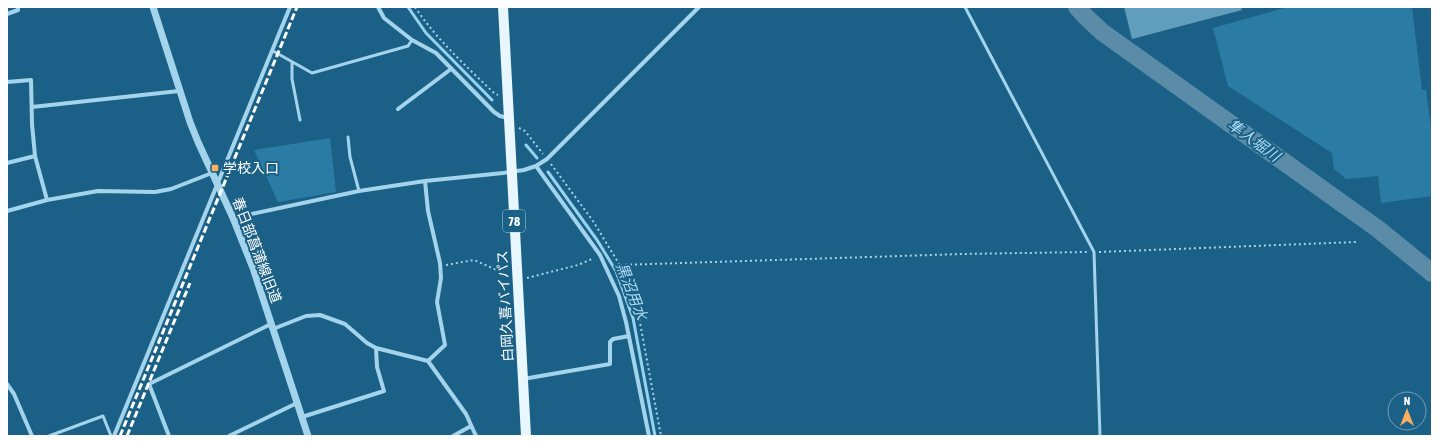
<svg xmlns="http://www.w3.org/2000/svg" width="1439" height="443" font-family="'Asap Condensed','Noto Sans JP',sans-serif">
	<rect width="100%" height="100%" fill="#1b6187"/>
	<path fill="#2b7ca5" d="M 1288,7 L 1412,7 L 1422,90 L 1426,90 L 1432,137 L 1432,196 L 1381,203 L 1378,176 L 1346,179 L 1334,169 L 1332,153 L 1228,86 L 1213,28 Z
		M 330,138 L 336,192 L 278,202 L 254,150 Z"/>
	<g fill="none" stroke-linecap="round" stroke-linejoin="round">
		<path stroke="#96d2ee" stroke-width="3" d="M 408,7 L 426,33 L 492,100
			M 526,145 L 537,158
			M 548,172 L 597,240 L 616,271 L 633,318 L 655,436"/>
		<path stroke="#5a8ba7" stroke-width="18" d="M 1077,7 L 1086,17 L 1102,32 L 1378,229 L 1432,273"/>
	</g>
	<path fill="#619dbd" d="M 1124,7 L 1241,7 L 1242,10 L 1132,39 Z"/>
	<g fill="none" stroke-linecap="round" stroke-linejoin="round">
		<path stroke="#a3d4ec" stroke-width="2" stroke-dasharray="2 3" stroke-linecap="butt" d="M 415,7 C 437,40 466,66 494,93 L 498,95
			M 519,128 L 525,131 L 543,154
			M 551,164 L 593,221 L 621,267 L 638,312 L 661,436
			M 1099,252 L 1356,242
			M 446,265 L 474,260 L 508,275
			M 620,265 L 962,254 L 1087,252
			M 527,278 L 578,265 L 594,258"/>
		<path stroke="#a3d4ec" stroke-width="3" d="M 965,7 L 1094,252 L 1100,436
			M 273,51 L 312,73 L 408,46 L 412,40
			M 292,62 L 292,79 L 300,120
			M 348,137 L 350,157 L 359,191
			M 49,436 L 103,416 L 111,436"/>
		<path stroke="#a3d4ec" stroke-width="4" d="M 378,7 L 384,18 L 412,40 L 436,53 L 494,112 L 500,116 L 508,118
			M 7,14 L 18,10 L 18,7
			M 7,82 L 31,80 L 32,124 L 35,156 L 47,200
			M 32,107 L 179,91
			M 398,109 L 451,69
			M 7,163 L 35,156
			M 536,166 L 600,255 L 619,296 L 626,322 L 649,436
			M 425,181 L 428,211 L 440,263 L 441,278 L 437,302 L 445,345 L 428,361 L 466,414 L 476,436
			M 7,211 L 47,200 L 98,191 L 155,192 L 171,189 L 212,173
			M 233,218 L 359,191 L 425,181 L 503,173 L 524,170 L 536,166 L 547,159 L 699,7
			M 273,329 L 306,316 L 320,315 L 345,324 L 367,343 L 376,348 L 428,361
			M 523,379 L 610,364 L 610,342 L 613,339 L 629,336
			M 7,384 L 14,394 L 32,436
			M 302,417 L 384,391 L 377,367 L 376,348
			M 114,436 L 290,7
			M 169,436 L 149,384 L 271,324
			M 229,436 L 297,403
			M 453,436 L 471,426"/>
		<path stroke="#a3d4ec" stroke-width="7" d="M 153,7 L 190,122 L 198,142 L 233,218 L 253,268 L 308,436"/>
		<path stroke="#e8f6ff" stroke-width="10" d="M 503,7 L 526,436"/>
		<path stroke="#fff" stroke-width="3" stroke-dasharray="7 3" stroke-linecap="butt" d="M 120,436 L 297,7
			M 127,436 L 190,283"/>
	</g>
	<rect fill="#feae5f" stroke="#1b6187" stroke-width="1.5" x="211" y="164" width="8" height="8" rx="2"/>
	<g text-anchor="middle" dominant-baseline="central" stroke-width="4" stroke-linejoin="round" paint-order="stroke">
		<rect fill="#1b6187" stroke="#bbd0db" stroke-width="1" x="503" y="210" width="22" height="22" rx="3"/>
		<g font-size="13" font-weight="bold" fill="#fff">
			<text x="514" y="221">78</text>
		</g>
		<g font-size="14" fill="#fff" stroke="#1b6187" text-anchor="start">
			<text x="223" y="168">学校入口</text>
		</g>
		<g font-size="14" fill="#fff" stroke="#1b6187">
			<text transform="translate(257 250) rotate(69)">春日部菖蒲線旧道</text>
			<text transform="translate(505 306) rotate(-93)">白岡久喜バイパス</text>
		</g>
		<g font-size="15" font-style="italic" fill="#afddf4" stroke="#1b6187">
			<text transform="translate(1254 140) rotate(36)">隼人堀川</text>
			<text transform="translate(632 291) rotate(69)">黒沼用水</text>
		</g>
	</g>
	<rect width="1439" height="443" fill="none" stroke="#ffffff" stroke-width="16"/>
	<g transform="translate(1407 411)"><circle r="19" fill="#1b6187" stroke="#76a0b7"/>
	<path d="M0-3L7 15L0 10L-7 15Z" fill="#feae5f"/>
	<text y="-6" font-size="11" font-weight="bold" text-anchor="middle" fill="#ffffff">N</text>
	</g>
</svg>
